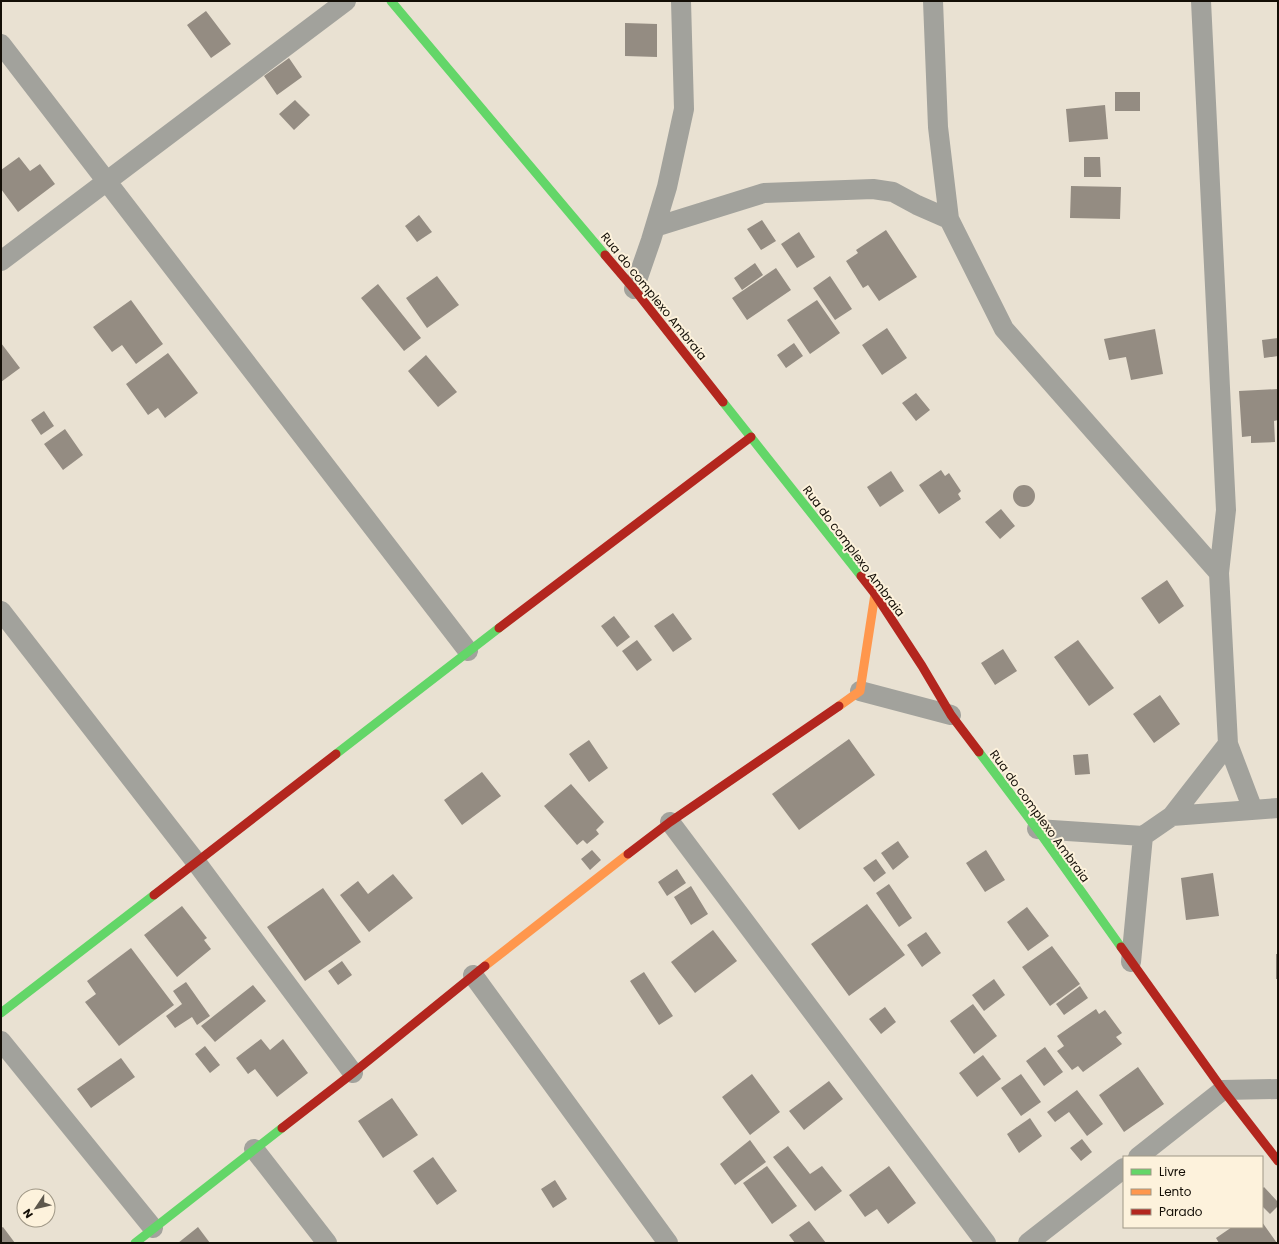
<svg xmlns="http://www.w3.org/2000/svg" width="1279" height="1244" font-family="Poppins,sans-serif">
	<rect width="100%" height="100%" fill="#e9e1d2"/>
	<path fill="#948c82" d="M 206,11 L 231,44 L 211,58 L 187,25 Z
		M 625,23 L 657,24 L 657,57 L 625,56 Z
		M 289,58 L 302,77 L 277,95 L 264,76 Z
		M 1115,92 L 1140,92 L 1140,111 L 1115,111 Z
		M 295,100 L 310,115 L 294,130 L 279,114 Z
		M 1105,105 L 1108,139 L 1069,142 L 1066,109 Z
		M 19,157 L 30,171 L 40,164 L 55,184 L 18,212 L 1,189 L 1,170 Z
		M 1084,157 L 1100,157 L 1101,177 L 1084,177 Z
		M 1071,186 L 1121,187 L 1120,219 L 1070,218 Z
		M 419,215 L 432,232 L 417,242 L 405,226 Z
		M 762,220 L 776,241 L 761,250 L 747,229 Z
		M 886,230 L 917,277 L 879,301 L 868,285 L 863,288 L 846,261 L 858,253 L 856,250 Z
		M 799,232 L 815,257 L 797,268 L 781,244 Z
		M 755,263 L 763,275 L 742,290 L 734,278 Z
		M 776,268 L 791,290 L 747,320 L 732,298 Z
		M 437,276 L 459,305 L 427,328 L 406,298 Z
		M 830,276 L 852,309 L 835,320 L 813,288 Z
		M 378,284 L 421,338 L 404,351 L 361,298 Z
		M 131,300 L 163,344 L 136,364 L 122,345 L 112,352 L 93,327 Z
		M 817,300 L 840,333 L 810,354 L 787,320 Z
		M 887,328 L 907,358 L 882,375 L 862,345 Z
		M 1155,329 L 1163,374 L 1131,380 L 1126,357 L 1109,360 L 1104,339 Z
		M 1278,338 L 1278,356 L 1264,358 L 1262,340 Z
		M 1,343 L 20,368 L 1,382 Z
		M 794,343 L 803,356 L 786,368 L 777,355 Z
		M 168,353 L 198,393 L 165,418 L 158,408 L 148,415 L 126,384 Z
		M 426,355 L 457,392 L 438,407 L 408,371 Z
		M 1278,389 L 1278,420 L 1274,421 L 1275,442 L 1251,443 L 1251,436 L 1242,437 L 1239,391 Z
		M 916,393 L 930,410 L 916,421 L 902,403 Z
		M 44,411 L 54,426 L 41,435 L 31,420 Z
		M 65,429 L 83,455 L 63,470 L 44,444 Z
		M 941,470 L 945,476 L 949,473 L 961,491 L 958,494 L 961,499 L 939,514 L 919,485 Z
		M 891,471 L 904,491 L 880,507 L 867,487 Z
		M1013 496a11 11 0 1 1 22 0a11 11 0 1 1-22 0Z
		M 1001,509 L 1015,526 L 1000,539 L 985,522 Z
		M 1167,580 L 1184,606 L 1159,624 L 1141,598 Z
		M 673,613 L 692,639 L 673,652 L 654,626 Z
		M 614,616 L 630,637 L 617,647 L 601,626 Z
		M 637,640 L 652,660 L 637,671 L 622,651 Z
		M 1078,640 L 1114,688 L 1089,706 L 1054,657 Z
		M 1003,649 L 1017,671 L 995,685 L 981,663 Z
		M 1160,695 L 1180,724 L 1154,743 L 1133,714 Z
		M 849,739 L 875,775 L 799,830 L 772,794 Z
		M 589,740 L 608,768 L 589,782 L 569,754 Z
		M 1088,754 L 1090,774 L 1075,775 L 1073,755 Z
		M 482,772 L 501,796 L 462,825 L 444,800 Z
		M 571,784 L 604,822 L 596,830 L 599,834 L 587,844 L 583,840 L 577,845 L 544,806 Z
		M 898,841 L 909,857 L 893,870 L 881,853 Z
		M 592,850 L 601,860 L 590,870 L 581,859 Z
		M 986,850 L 1005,880 L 985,892 L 966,863 Z
		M 876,859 L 886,873 L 874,882 L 863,868 Z
		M 677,869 L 686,883 L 667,896 L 658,882 Z
		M 1213,873 L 1219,916 L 1186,920 L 1181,878 Z
		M 393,874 L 413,898 L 369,932 L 340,895 L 358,881 L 368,894 Z
		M 889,884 L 912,918 L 899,927 L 876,893 Z
		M 691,886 L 708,914 L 691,925 L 674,897 Z
		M 323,888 L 361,942 L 305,981 L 267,927 Z
		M 867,904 L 905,955 L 849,996 L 811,944 Z
		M 182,906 L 207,938 L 204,940 L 211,949 L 177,977 L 144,935 Z
		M 1027,907 L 1049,936 L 1028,951 L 1007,922 Z
		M 713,930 L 737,961 L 695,993 L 671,962 Z
		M 926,932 L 941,953 L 922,967 L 907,945 Z
		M 1052,946 L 1080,984 L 1050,1006 L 1022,967 Z
		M 131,948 L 174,1005 L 119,1046 L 85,1002 L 96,994 L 87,981 Z
		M 1276,954 L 1278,954 L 1278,979 L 1276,979 Z
		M 342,961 L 352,975 L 338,985 L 328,971 Z
		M 644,972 L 673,1016 L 659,1025 L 630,981 Z
		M 994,979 L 1005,995 L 984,1011 L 972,995 Z
		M 186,982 L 210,1016 L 197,1025 L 192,1017 L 175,1028 L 166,1016 L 182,1004 L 173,991 Z
		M 253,985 L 266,1001 L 215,1042 L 201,1026 Z
		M 1080,986 L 1088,998 L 1064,1015 L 1056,1004 Z
		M 973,1004 L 997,1036 L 974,1054 L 950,1021 Z
		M 885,1007 L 896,1022 L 881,1034 L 869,1019 Z
		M 1096,1009 L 1099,1014 L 1105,1010 L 1122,1033 L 1116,1037 L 1122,1044 L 1083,1072 L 1078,1066 L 1072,1070 L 1057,1051 L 1064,1046 L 1057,1036 Z
		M 261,1039 L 270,1050 L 283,1039 L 308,1073 L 277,1097 L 255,1069 L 248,1074 L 236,1058 Z
		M 205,1046 L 220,1065 L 210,1073 L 195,1054 Z
		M 1045,1047 L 1063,1072 L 1044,1086 L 1026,1061 Z
		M 983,1055 L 1001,1079 L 977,1097 L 959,1073 Z
		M 121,1058 L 135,1077 L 91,1108 L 77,1089 Z
		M 1138,1067 L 1164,1104 L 1124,1132 L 1099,1095 Z
		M 752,1074 L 780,1112 L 750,1135 L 722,1097 Z
		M 1021,1074 L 1041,1102 L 1021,1116 L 1001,1088 Z
		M 829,1081 L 843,1099 L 804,1130 L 789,1111 Z
		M 1077,1090 L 1103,1124 L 1087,1136 L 1069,1112 L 1055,1122 L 1047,1112 Z
		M 392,1098 L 418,1135 L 383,1158 L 358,1121 Z
		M 1030,1118 L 1042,1136 L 1019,1153 L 1007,1134 Z
		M 1082,1139 L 1092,1152 L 1081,1161 L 1070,1148 Z
		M 750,1140 L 766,1162 L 735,1185 L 720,1164 Z
		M 788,1146 L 810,1174 L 822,1166 L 842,1191 L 815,1211 L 773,1157 Z
		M 433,1157 L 457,1191 L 437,1205 L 413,1171 Z
		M 767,1166 L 797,1206 L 772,1224 L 743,1183 Z
		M 889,1166 L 916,1203 L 888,1224 L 877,1209 L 865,1217 L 849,1195 Z
		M 555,1180 L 567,1199 L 553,1208 L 541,1189 Z
		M 1264,1187 L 1278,1202 L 1278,1206 L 1270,1214 L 1262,1206 L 1262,1189 Z
		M 809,1221 L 826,1243 L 795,1243 L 789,1235 Z
		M 1262,1222 L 1277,1243 L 1219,1243 L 1216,1238 L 1232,1227 L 1262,1227 Z
		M 3,1227 L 15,1243 L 1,1243 L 1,1228 Z
		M 198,1227 L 210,1243 L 178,1243 Z"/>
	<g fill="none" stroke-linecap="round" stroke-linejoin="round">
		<path stroke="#a2a29c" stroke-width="20" d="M 933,1 L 938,127 L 949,219 L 1004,329 L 1219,573
			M 1201,1 L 1226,510 L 1219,573 L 1228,744 L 1253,810
			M 1,44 L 468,651
			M 655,227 L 764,193 L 873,189 L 893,192 L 917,205 L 949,219
			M 1,261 L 346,1
			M 634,289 L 651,240 L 667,187 L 684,109 L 681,1
			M 1,611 L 196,862 L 353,1073
			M 860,691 L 951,715
			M 1172,816 L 1278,808
			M 670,822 L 986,1243
			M 1037,829 L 1143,836 L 1172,816 L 1228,744
			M 1131,962 L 1143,836
			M 473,975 L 668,1243
			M 1,1041 L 153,1228
			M 254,1149 L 327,1243
			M 1138,1157 L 1223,1090 L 1278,1089
			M 1028,1243 L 1124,1168"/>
		<path stroke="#63d668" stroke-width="9" d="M 391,1 L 605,255
			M 723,402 L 861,576
			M 979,752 L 1037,829 L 1121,947
			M 336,754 L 499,628
			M 1,1013 L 154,895
			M 135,1243 L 282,1128"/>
		<path stroke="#ff974d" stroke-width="9" d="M 839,706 L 860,691 L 875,594
			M 485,966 L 628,854"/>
		<path stroke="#b3261e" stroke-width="9" d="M 605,255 L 634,289 L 723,402
			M 861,576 L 875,594 L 922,666 L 951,715 L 979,752
			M 499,628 L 751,437
			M 628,854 L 670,822 L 839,706
			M 154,895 L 336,754
			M 1121,947 L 1223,1090 L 1278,1161
			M 282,1128 L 353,1073 L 485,966"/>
	</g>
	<g text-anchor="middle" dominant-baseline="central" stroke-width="4" stroke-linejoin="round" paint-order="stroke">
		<g font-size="12" fill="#130e06" stroke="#fdf2dc">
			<text transform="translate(654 296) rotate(51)">Rua do complexo Ambraia</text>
			<text transform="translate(854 551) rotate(53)">Rua do complexo Ambraia</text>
			<text transform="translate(1040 816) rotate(54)">Rua do complexo Ambraia</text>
		</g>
	</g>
	<rect width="1279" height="1244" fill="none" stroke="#130e06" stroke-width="4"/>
	<rect x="1123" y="1156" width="140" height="72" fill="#fdf2dc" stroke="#9f9786"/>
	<rect x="1131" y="1169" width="20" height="6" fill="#63d668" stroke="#9f9786"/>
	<text x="1159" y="1176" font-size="12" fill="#130e06">Livre</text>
	<rect x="1131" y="1189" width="20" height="6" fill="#ff974d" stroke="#9f9786"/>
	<text x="1159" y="1196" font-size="12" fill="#130e06">Lento</text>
	<rect x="1131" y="1209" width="20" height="6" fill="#b3261e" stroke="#9f9786"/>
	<text x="1159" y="1216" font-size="12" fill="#130e06">Parado</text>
	<g transform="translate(36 1208) rotate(235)"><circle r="19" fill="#fdf2dc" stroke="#9f9786"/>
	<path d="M0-3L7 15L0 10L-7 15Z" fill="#5e584d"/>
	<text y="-6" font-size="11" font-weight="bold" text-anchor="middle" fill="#130e06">N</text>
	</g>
</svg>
